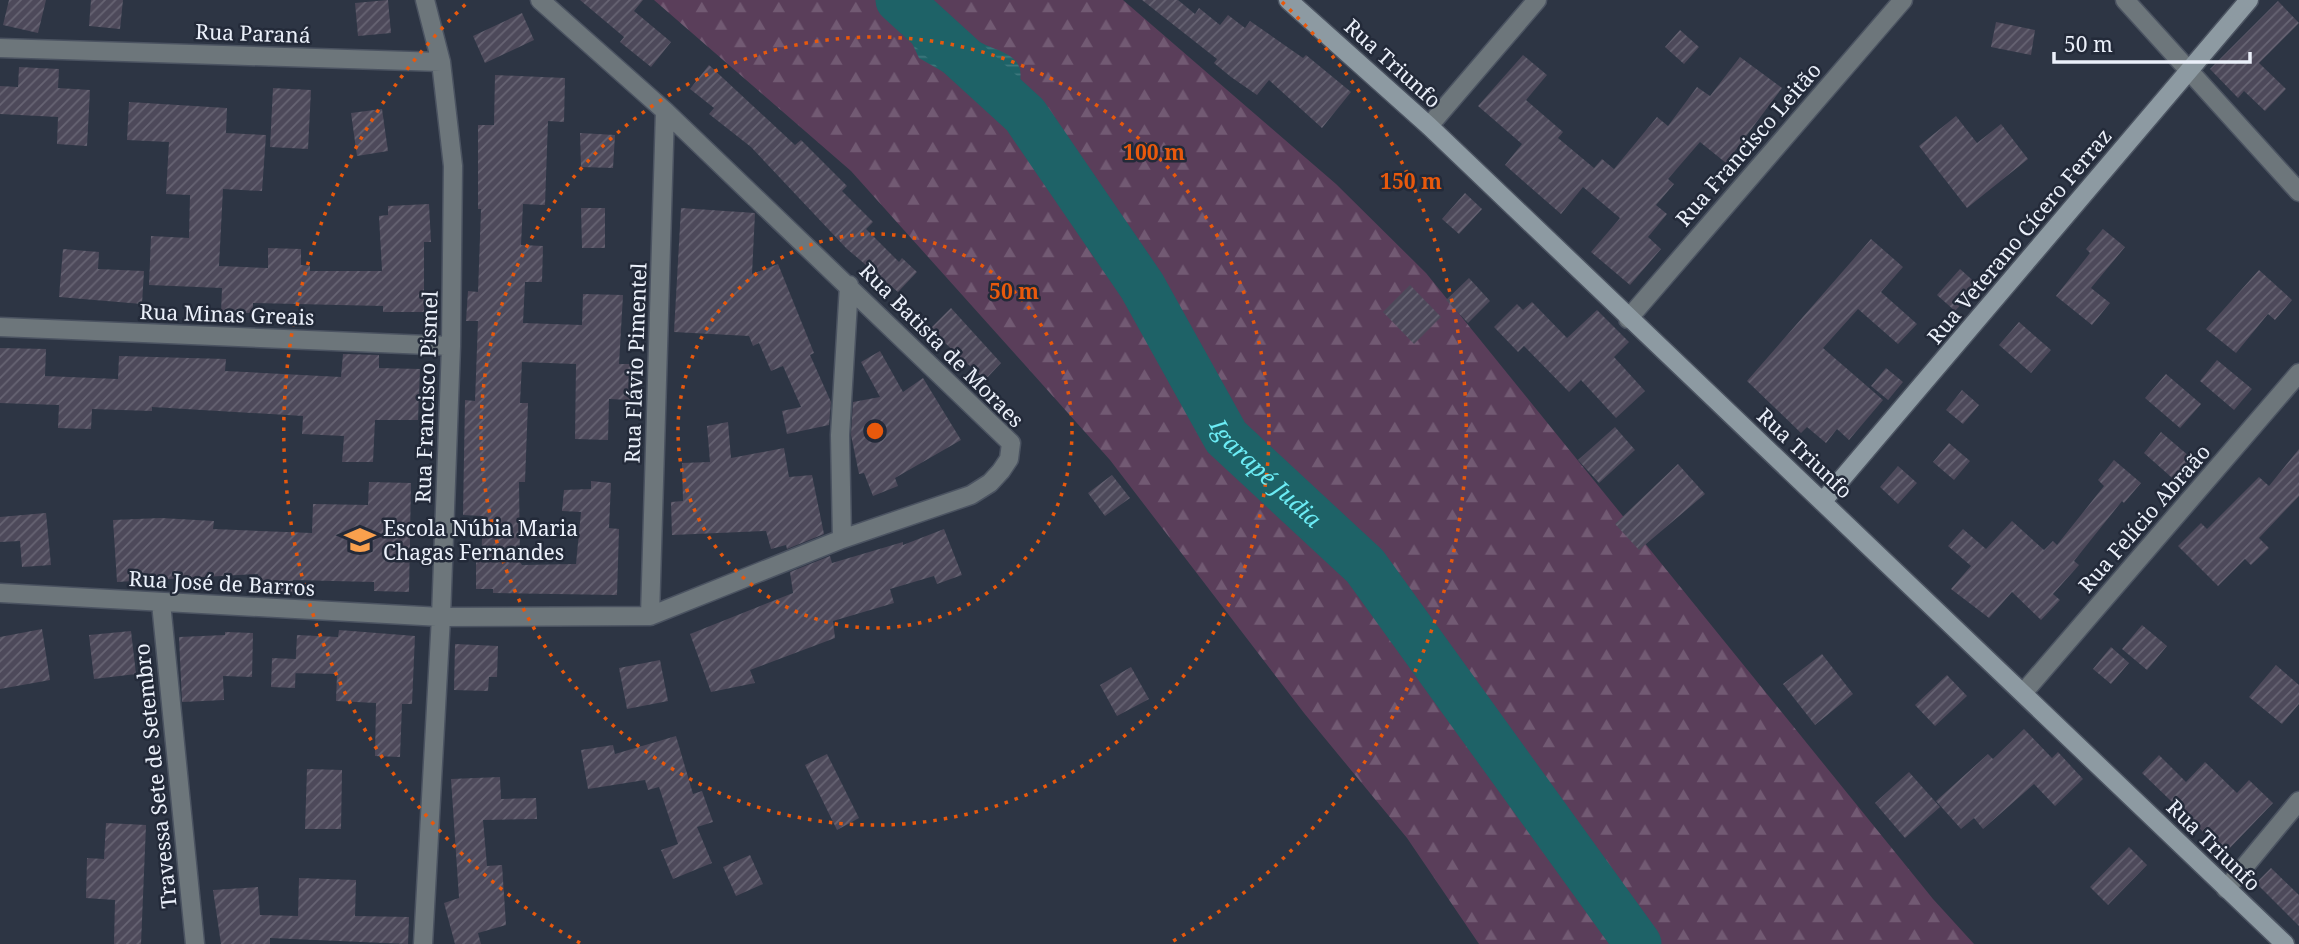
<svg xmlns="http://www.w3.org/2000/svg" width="2299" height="944" font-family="'Noto Serif',serif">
	<defs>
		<pattern id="forest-firs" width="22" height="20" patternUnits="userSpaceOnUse" patternTransform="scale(1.75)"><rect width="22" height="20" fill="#5a3e5a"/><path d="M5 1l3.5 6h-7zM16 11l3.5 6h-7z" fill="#725a73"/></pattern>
		<pattern id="water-rules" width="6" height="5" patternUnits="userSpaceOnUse" patternTransform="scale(1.75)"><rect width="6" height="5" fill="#1e6267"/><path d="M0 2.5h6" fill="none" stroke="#3f797e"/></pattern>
		<pattern id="building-hatch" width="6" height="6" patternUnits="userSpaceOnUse" patternTransform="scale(1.75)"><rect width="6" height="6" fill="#4d495a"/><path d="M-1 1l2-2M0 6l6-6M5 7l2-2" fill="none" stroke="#676473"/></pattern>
	</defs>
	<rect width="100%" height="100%" fill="#2d3544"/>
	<path fill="url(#forest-firs)" d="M 654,0 L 1123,0 L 1336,184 L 1426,273 L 1933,899 L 1974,944 L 1479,944 L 1407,838 L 1304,713 L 1110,460 L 851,171 Z"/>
	<path fill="url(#water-rules)" d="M 883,0 L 904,0 C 918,24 945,20 966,30 C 970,33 974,38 978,41 C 996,52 1025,53 1020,81 C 1017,95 1010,103 999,111 L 990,109 L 966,85 L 919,58 L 898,13 Z"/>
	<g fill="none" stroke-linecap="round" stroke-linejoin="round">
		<path stroke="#1e6267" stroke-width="47" id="s1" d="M 899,0 L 1025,115 L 1142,286 L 1226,437 L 1365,566 L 1638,944"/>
	</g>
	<path fill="url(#building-hatch)" d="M 9,0 L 46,0 L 38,33 L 3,25 Z
		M 91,0 L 123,0 L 120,29 L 89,26 Z
		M 388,0 L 391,33 L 358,36 L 355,3 Z
		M 580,0 L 643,0 L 634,11 L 671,42 L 651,67 L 620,42 L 624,37 Z
		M 1142,0 L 1178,0 L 1195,14 L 1199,8 L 1220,25 L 1228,15 L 1245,28 L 1250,21 L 1303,58 L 1306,55 L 1351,92 L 1322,128 L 1269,80 L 1257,95 L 1231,77 L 1214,63 L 1217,59 Z
		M 2278,1 L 2299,23 L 2259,63 L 2286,89 L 2265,111 L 2244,91 L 2238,98 L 2210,69 Z
		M 522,13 L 534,40 L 485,63 L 473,36 Z
		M 1996,22 L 2035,30 L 2031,55 L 1991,47 Z
		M 1680,30 L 1699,47 L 1684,64 L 1665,47 Z
		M 1523,55 L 1547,75 L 1526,100 L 1563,132 L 1558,138 L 1594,168 L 1602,159 L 1614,169 L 1657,117 L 1668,126 L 1697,87 L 1710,96 L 1740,57 L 1782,88 L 1726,163 L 1700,142 L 1668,179 L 1674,184 L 1656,205 L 1667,214 L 1648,237 L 1661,249 L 1630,285 L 1591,252 L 1620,218 L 1583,187 L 1561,214 L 1505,165 L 1522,144 L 1478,106 Z
		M 709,65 L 795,145 L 801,140 L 847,186 L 842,191 L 873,222 L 866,229 L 899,262 L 902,258 L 917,272 L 898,292 L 847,249 L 751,147 L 709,114 L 714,108 L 690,89 Z
		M 19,67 L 59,69 L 58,88 L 90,90 L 87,146 L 57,144 L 58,117 L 0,114 L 0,86 L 18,87 Z
		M 495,75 L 565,78 L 564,122 L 548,121 L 545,205 L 523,204 L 521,245 L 543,246 L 542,282 L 525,282 L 523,323 L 582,325 L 583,294 L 623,295 L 619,364 L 631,364 L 630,400 L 609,399 L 608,440 L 575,439 L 576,364 L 522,362 L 520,403 L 528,403 L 525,482 L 519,482 L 520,562 L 522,565 L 576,564 L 581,512 L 562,511 L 564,490 L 591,489 L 591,481 L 611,483 L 609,528 L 619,529 L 617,595 L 493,593 L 493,589 L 476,589 L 476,561 L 481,561 L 483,516 L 463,515 L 465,400 L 475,401 L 478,321 L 466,321 L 468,291 L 478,292 L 481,209 L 478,209 L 478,125 L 494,125 Z
		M 273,88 L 311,90 L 308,149 L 270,147 Z
		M 129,102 L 227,108 L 226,133 L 266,135 L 262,191 L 223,189 L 219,266 L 268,268 L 268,248 L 301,249 L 301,265 L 310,266 L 310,271 L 382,271 L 379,216 L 388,215 L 388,206 L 429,204 L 431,242 L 424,242 L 424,312 L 383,312 L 383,306 L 253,303 L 253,313 L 221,313 L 222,288 L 149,285 L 151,236 L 189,238 L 190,195 L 166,194 L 169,142 L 127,140 Z
		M 382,109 L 388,151 L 357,156 L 351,113 Z
		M 1956,116 L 1977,143 L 2001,124 L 2028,159 L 1967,208 L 1919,146 Z
		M 580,133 L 615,135 L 613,168 L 581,167 Z
		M 1465,193 L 1482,209 L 1459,234 L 1442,219 Z
		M 581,208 L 605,208 L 605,248 L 582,248 Z
		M 681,208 L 755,213 L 752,274 L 778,264 L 814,353 L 810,355 L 831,402 L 829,425 L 787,434 L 782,411 L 801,407 L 783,366 L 771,371 L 759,343 L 753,346 L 749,336 L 674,332 Z
		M 2103,229 L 2125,247 L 2091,288 L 2110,303 L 2092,325 L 2056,296 L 2090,253 L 2086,249 Z
		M 1871,239 L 1903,267 L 1881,292 L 1917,324 L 1898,344 L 1858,309 L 1823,348 L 1883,400 L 1849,440 L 1837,429 L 1826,443 L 1807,427 L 1801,433 L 1747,381 Z
		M 63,249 L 99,252 L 98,269 L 144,271 L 142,304 L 59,297 Z
		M 1960,269 L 1978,285 L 1955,311 L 1937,295 Z
		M 2259,270 L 2292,300 L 2275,320 L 2268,314 L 2236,353 L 2206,329 Z
		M 1469,278 L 1490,301 L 1468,323 L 1446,300 Z
		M 1410,285 L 1441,317 L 1414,344 L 1383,312 Z
		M 1532,302 L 1567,338 L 1597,310 L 1629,342 L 1614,357 L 1645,391 L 1616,418 L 1581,380 L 1569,392 L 1524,346 L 1518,352 L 1494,327 L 1517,304 L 1523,310 Z
		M 951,308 L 1001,363 L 985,380 L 930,329 Z
		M 2019,322 L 2051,350 L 2031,373 L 1999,345 Z
		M 0,348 L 46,349 L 45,376 L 118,379 L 119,356 L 226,359 L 225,371 L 341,377 L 343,354 L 379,355 L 379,368 L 420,369 L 418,420 L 375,420 L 373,462 L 342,462 L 344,436 L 302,434 L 303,416 L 152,407 L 152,411 L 92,409 L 91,429 L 58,428 L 59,405 L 0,403 Z
		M 880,351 L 903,392 L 923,378 L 961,440 L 895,478 L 898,486 L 873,496 L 864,473 L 859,474 L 851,435 L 853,402 L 880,397 L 861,362 Z
		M 2217,360 L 2252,389 L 2234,410 L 2200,381 Z
		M 1886,368 L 1903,382 L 1888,400 L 1871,386 Z
		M 2166,374 L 2201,404 L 2180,428 L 2145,398 Z
		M 1962,390 L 1979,405 L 1963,424 L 1946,410 Z
		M 728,422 L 731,458 L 784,448 L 789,477 L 812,475 L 824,534 L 787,549 L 786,545 L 771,549 L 766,531 L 672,535 L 671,502 L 683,501 L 682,463 L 710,462 L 707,426 Z
		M 1615,427 L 1635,450 L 1599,483 L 1578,460 Z
		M 2161,432 L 2197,463 L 2179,484 L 2144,453 Z
		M 1949,443 L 1970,461 L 1954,480 L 1933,462 Z
		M 2299,449 L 2299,496 L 2259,538 L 2269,548 L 2251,565 L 2245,559 L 2218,586 L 2178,546 L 2201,523 L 2207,529 L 2259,477 L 2269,486 Z
		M 2114,460 L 2141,483 L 2124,503 L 2122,501 L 2074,561 L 2079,565 L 2053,594 L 2060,600 L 2041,620 L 2012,592 L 1989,618 L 1951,589 L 1971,566 L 1948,546 L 1963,529 L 1986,549 L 2012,521 L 2044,550 L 2053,541 L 2057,545 L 2104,486 L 2098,480 Z
		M 1678,464 L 1705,494 L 1639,550 L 1615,524 Z
		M 1898,466 L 1917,483 L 1898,504 L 1880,487 Z
		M 1112,475 L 1130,498 L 1105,516 L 1088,493 Z
		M 369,482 L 411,483 L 409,592 L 374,591 L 374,582 L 293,580 L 293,594 L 260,593 L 258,574 L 117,582 L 113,520 L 161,518 L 214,521 L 213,529 L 312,533 L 313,504 L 368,505 Z
		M 46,513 L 51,565 L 22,567 L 20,541 L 0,542 L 0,517 Z
		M 944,529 L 962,575 L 937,584 L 934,576 L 890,589 L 894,603 L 833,621 L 835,638 L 750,670 L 755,683 L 711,692 L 690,634 L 793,593 L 790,572 L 830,556 L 832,563 L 903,542 L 903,545 Z
		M 2142,625 L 2167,646 L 2147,670 L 2122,649 Z
		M 42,629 L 50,680 L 0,689 L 0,637 Z
		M 339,630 L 415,636 L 412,704 L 402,704 L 400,757 L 375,756 L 376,703 L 336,701 L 337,674 L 295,673 L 297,635 L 338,637 Z
		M 131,631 L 136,674 L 94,679 L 89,635 Z
		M 225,632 L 253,633 L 252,677 L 223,676 L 224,700 L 182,702 L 179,637 L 225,635 Z
		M 455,644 L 498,646 L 497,677 L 489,677 L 488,691 L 454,690 Z
		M 2111,647 L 2129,663 L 2111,684 L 2093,669 Z
		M 1822,654 L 1853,694 L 1815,725 L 1783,684 Z
		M 272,658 L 296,659 L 295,688 L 271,687 Z
		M 660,660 L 668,701 L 627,709 L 619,668 Z
		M 2276,665 L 2299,685 L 2299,704 L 2282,724 L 2249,697 Z
		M 1131,667 L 1149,699 L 1117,716 L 1100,685 Z
		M 1947,675 L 1967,696 L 1935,726 L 1915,705 Z
		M 2024,729 L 2052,758 L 2058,752 L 2083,779 L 2055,806 L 2034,784 L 1983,829 L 1974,818 L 1961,829 L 1936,801 L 1988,754 L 1993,759 Z
		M 676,736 L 693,794 L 702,791 L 713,822 L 697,827 L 712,863 L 673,879 L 661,850 L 678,844 L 659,787 L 648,790 L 645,780 L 588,789 L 581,750 L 613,745 L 615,754 Z
		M 827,754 L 859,818 L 837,830 L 805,765 Z
		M 2159,755 L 2186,782 L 2205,762 L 2237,793 L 2249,780 L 2273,803 L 2225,853 L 2142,773 Z
		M 307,769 L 342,770 L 341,829 L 305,829 Z
		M 1909,772 L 1940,807 L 1905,838 L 1875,803 Z
		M 500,777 L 501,799 L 536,798 L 537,819 L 483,820 L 487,866 L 502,865 L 506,925 L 478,933 L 481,944 L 455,944 L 444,903 L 459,898 L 451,779 Z
		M 106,823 L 146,825 L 141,944 L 114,944 L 115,900 L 86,898 L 87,858 L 104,859 Z
		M 2129,847 L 2147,865 L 2108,905 L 2090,887 Z
		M 750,855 L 763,884 L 736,896 L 723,867 Z
		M 2271,868 L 2299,895 L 2299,926 L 2256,883 Z
		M 299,878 L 356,880 L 355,916 L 409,917 L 408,944 L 270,938 L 270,944 L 221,944 L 213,890 L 258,887 L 260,915 L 298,916 Z"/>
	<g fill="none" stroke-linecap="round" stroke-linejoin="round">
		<g stroke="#4b5361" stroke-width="21">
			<path id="street" d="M 2125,0 L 2299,192
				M 0,48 L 441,62
				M 1429,126 L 1537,0
				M 1628,319 L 1903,0
				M 0,327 L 451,346
				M 842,539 L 840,435 L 849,285
				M 0,593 L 441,617 L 650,616 L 842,539 L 971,495 L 990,483 L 1001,471 L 1009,459 L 1011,443 L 665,111 L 540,0
				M 161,603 L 195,944
				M 650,616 L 665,111
				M 2024,692 L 2299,373
				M 2226,889 L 2299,801
				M 423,944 L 441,617 L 451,346 L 453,166 L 441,62 L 425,0"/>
		</g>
		<g stroke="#4b5361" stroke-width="21">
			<path id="secondary" d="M 1288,0 L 1429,126 L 2285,944
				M 1823,501 L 2249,0"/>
		</g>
		<use href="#street" stroke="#6d767b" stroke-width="18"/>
		<use href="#secondary" stroke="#8d9aa2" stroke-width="18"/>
	</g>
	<g fill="none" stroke="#e8590c" stroke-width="3.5" stroke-dasharray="3.5 7">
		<circle cx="875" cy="431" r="197"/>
		<circle cx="875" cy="431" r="394"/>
		<path d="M580 943A591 591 0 0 1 468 2M1282 2A591 591 0 0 1 1170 943"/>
	</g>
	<defs>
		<g id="school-bare" transform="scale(2.415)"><path d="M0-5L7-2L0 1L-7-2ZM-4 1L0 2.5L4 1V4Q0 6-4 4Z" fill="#f9a04d" stroke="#232a39" stroke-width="2.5" paint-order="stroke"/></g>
	</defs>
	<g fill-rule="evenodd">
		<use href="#school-bare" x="360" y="540"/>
	</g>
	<g text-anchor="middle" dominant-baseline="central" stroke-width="5" stroke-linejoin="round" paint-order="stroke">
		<g font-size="21" fill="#ebf0fa" stroke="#232a39">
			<text transform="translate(253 33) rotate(2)">Rua Paraná</text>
			<text transform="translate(1393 63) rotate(42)">Rua Triunfo</text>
			<text transform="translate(1748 144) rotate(-49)">Rua Francisco Leitão</text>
			<text transform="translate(2019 236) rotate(-50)">Rua Veterano Cícero Ferraz</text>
			<text transform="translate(227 314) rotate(2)">Rua Minas Greais</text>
			<text transform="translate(942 345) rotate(45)">Rua Batista de Moraes</text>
			<text transform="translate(635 363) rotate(-88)">Rua Flávio Pimentel</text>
			<text transform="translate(426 397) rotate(-88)">Rua Francisco Pismel</text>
			<text transform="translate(1805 453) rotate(43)">Rua Triunfo</text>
			<text transform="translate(2144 518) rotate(-49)">Rua Felício Abraão</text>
			<text transform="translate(222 583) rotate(3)">Rua José de Barros</text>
			<text transform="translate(155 776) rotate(-96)">Travessa Sete de Setembro</text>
			<text transform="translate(2214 845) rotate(44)">Rua Triunfo</text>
		</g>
		<g font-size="21" fill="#ebf0fa" stroke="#232a39" text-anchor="start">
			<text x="383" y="528">Escola Núbia Maria<tspan x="383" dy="24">Chagas Fernandes</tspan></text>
		</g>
		<g font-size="23" font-style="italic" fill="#6cecf5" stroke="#232a39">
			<text stroke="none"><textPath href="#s1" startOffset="604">Igarapé Judia</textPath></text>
		</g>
	</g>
	<circle cx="875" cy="431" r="10" fill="#e8590c" stroke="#232a39" stroke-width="3.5"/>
	<g font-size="21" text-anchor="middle" font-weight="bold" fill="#e8590c" stroke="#232a39" stroke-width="5" stroke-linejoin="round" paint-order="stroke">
		<text x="1154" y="160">100 m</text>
		<text x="1411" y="189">150 m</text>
		<text x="1014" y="299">50 m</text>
	</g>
	<path d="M2054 52v10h196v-10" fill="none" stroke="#ebf0fa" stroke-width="3.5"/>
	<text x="2064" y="52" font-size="21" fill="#ebf0fa" stroke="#232a39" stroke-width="5" paint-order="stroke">50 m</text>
</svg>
